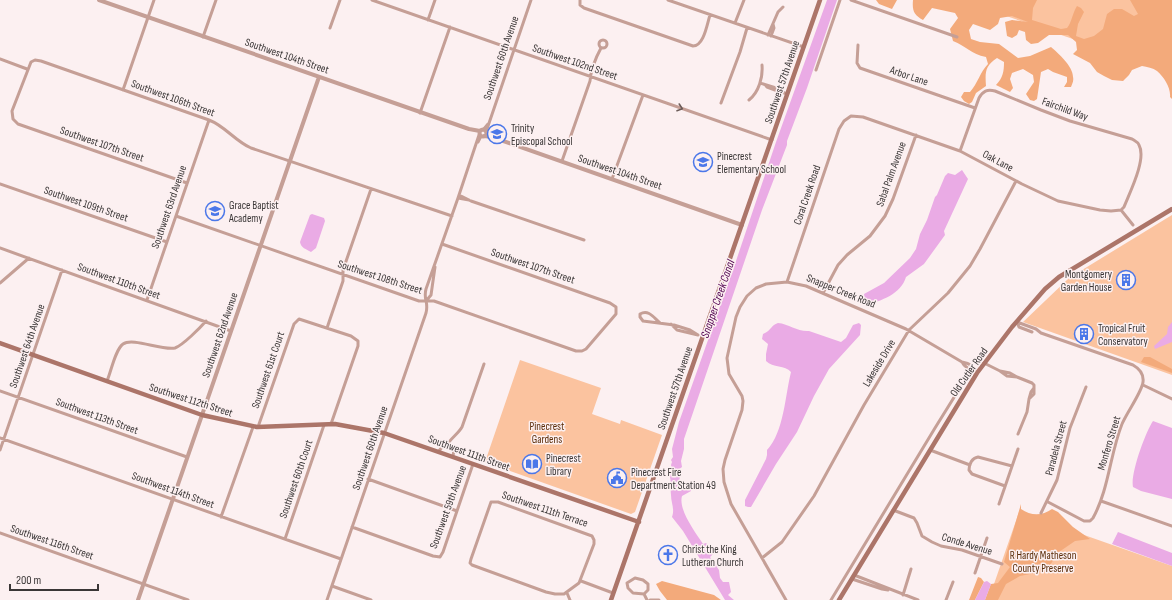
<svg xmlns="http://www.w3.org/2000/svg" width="1172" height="600" font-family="'Sofia Sans Condensed',sans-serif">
	<rect width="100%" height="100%" fill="#fcf0f1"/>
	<path fill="#fbc39f" d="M 921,0 L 1172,0 L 1172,73 L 980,7 Z
		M 1172,215 L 1172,375 L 1023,322 L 1069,278 Z
		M 520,360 L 601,388 L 592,414 L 620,424 L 621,420 L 662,435 L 635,512 L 631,514 L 485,462 Z
		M 1019,512 L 1172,566 L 1172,600 L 985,600 L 991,584 L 994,584 Z"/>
	<path fill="#f3aa7b" d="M 876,0 L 897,0 L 892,9 L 879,4 Z
		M 913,0 L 1037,0 L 1033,8 L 1032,20 L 1061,29 L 1067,28 C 1072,22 1072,14 1077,6 L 1081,8 L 1084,12 L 1078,24 L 1076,36 L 1084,39 L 1094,36 L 1103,29 L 1107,14 L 1114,9 L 1122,9 L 1134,16 L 1138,14 L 1130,0 L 1172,0 L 1172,99 L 1170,97 C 1171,88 1164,77 1157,71 C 1153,68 1147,67 1142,66 L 1132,70 L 1129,75 L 1123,81 L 1112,80 L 1104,76 L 1097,72 L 1090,63 L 1073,54 L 1077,50 L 1076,42 L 1068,35 L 1049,35 L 1038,43 L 1031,44 L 1026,40 L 1025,32 L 1019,30 L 1017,35 L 1012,38 L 1007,36 L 1005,22 L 1012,20 L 1028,22 L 1012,16 L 1000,18 L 998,24 L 990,30 L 973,24 L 969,30 L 971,39 L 980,42 L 999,44 L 1018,58 L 1030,56 L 1051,47 C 1058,53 1073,66 1073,77 C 1074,81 1072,84 1071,87 L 1064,87 L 1067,82 L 1067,77 L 1053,72 L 1048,69 L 1041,72 L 1037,99 L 1034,101 L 1030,100 L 1026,94 L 1034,82 L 1033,75 L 1023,69 L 1012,73 L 1010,79 L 1013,88 L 1010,92 L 996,85 C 1003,78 1004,71 1004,62 L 997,58 C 985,66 985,72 986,86 L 976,93 L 972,102 L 969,104 L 964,101 L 961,97 L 964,92 L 970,92 C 978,83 980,72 988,64 L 986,57 C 971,54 966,46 953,41 L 950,29 L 958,18 L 955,13 L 932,8 L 923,20 C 914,15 912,11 913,0 Z
		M 1144,357 L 1150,357 L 1172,369 L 1172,373 L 1141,362 Z
		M 1021,504 L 1021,509 C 1031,516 1042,516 1052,509 L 1058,512 L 1073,527 L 1090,539 L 1075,541 L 1059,552 L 1050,565 L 1040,572 L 1020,576 L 1006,584 L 998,600 L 985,600 L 991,584 L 998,583 L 1010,567 L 1004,562 Z
		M 978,577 L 981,578 L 984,582 L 975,600 L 969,600 Z
		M 662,581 L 714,595 L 721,600 L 667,600 L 660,591 L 656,584 Z"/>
	<path fill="#eaabe5" d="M 827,0 L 837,0 L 807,88 L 787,141 L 787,145 L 762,210 L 684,439 L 684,449 L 681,461 L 682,467 L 678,470 L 680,477 L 677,490 L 678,491 L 680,491 L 689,486 L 691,491 L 682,496 C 678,510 696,533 703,544 L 706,543 L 708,545 L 704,548 L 707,553 L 711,550 L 713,554 L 710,557 L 719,570 L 720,578 L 723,582 L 729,582 L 731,592 L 728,595 L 734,600 L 725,600 L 683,531 L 672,517 C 675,509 671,503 671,495 C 670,487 672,482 669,474 L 673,472 L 671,465 L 672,462 L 671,460 L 673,457 L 672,449 L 679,422 L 736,261 L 776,142 Z
		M 962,170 L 968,179 L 944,231 L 945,235 L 924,264 L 906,277 C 901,294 881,301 866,305 L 864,294 L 884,283 L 910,258 L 916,249 L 920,234 L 927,220 L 935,197 L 937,195 L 945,176 L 948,173 L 955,175 Z
		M 312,214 L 324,218 L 325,221 L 316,248 L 311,252 C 306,249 301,248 300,242 L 310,215 Z
		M 1172,322 L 1172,342 L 1155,349 L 1154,346 L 1167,334 L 1168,327 Z
		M 778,323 C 789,324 798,332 809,331 L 841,342 L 846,338 L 853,325 L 859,323 L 861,325 L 860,335 L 829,369 L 814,396 L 797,432 L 776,464 L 751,507 L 748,507 L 745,506 L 745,500 L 766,459 L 767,455 L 767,450 C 784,432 785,396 791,372 C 785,365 773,368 766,361 L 766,354 L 768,344 L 762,339 L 763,334 C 772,330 771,325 778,323 Z
		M 1153,421 L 1172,428 L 1172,499 L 1141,491 L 1133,487 C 1130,474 1146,431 1153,421 Z
		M 1118,532 L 1172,553 L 1172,566 L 1112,544 Z
		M 987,581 L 991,584 L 985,600 L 975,600 L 984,582 Z"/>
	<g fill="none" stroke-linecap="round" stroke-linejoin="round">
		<path stroke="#c59f96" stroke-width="3" d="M 372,0 L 772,140
			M 580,0 L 580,5 L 584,8 L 693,46 C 704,46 707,24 710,15
			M 668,0 L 804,47
			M 851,0 L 957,37
			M 428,20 L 435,0
			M 735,23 L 744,0
			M 330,28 L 340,0
			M 768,35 L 778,12 L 783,7
			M 771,36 L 774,28 L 773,24
			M 203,37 L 216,0
			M599 44a4 4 0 1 1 8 0a4 4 0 1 1-8 0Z
			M 858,45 L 857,63 L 860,68 L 975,108
			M 0,59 L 27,69
			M 816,70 L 840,0
			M 760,83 L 776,88 L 777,90 L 787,94
			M 766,86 L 767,87 L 775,90 L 777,90
			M 123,90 L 154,0
			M 749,100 C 759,92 763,77 762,65
			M 721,103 L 740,52 L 747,28
			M 420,113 L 450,27
			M 483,130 L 488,124
			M 486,132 L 531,0
			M 478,142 L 481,136
			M 960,151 L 979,98 C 983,91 987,89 995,91 L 1041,110 L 1070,121 L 1132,139 C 1135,141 1138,142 1139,145 C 1147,159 1129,194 1124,207 L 1121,210
			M 562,161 L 590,81 C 591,69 595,59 601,48
			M 612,179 L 643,95
			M 187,183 L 18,124 L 13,119 L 12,111 L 31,62 L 35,60 L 41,61 L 209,120 C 225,126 235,141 251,148 L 452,216
			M 0,184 L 167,242
			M 459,195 L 471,201 L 584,240
			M 458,198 L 469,200
			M 1121,210 L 1133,225
			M 176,216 L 419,301 L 434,301 L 576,351 L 582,351 L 586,349 L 616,314 L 616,307 L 610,303 L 442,244
			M 0,248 L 231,331
			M 787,282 L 839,129 L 844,121 L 851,116 L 863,117 L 960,151 L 1022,184 L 1058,201 L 1100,210 L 1111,211 L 1121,210
			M 0,283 L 29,258
			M 823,293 L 838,265 L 847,255 L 870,236 L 885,216 L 893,199 L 916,135
			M 147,300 L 209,120
			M 426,301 L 431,295 L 435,267
			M 1017,322 L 1036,329 L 1041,333 L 1133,365 C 1140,369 1144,374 1143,382 C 1142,392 1127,412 1122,424 C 1110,454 1109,489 1093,518 L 1090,521 L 1084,521 L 1048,502
			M 1017,322 L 1019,327 L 1032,332
			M 660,323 C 654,318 649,309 640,314 L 640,317 L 643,321 L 674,325 L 690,330 L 698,335
			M 671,324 L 677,330 L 698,335
			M 327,328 L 343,281 L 343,270 L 371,189
			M 962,362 C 969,363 975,367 977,373
			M 984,363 L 1000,371
			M 1000,371 L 1010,373 L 1017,377 L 1007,376 Z
			M 1017,377 L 1032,383 L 1034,385 L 1034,394 L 1029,399 L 1031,392 L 1034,388
			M 107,381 C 111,372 115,350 123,344 C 133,337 162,351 175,348 C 183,345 200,328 206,321
			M 1143,385 L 1172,399
			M 0,391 L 187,457
			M 258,427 L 294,324 L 299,319 L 351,336 L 358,341 L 358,346 L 331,424
			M 1018,434 L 1027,412 L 1029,399
			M 0,438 L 341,559
			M 447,445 C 451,438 458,434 462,427 L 484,364
			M 0,450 L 62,270
			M 930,450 L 970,465
			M 439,451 L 442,447 L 449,445 L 454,450 L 453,456
			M 368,479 L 457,511
			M 1005,486 L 972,474 L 969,470 C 969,464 972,458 978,457 L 1012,466
			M 1101,501 L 1172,526
			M 491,502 L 498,502 L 592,536 L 594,540 L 594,544 L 579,583 L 564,594 L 555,594 L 546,592 L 472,565 L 470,563 L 471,559 Z
			M 999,504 L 1018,449
			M 893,510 L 914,518 L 917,523 L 922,536 L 932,542 L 941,546 L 962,550 L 1002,564
			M 1041,513 L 1057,480 L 1070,428 L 1086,387
			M 221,517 L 253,427
			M 352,527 L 433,556 L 440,557 L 443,552 L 473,464
			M 0,533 L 188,600
			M 285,539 L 324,425
			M 762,558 L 782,542 L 814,496 L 864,405 L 909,330 L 948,293 L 970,266 L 980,249 L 1016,181
			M 975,573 L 987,538
			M 854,575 L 918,600
			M 635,578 L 643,580 L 648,584 L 648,590 L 644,594 L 633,593 L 628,588 L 627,583 Z
			M 852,579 L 882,589 L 888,590
			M 581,581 L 613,593
			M 332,586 L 371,600
			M 567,593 L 570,600
			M 644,594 L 647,600
			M 903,595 L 911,569
			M 327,600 L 426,313 C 429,301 423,300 426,289 L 458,198 L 479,135
			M 650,600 L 659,600
			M 786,600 L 731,504 L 724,482 L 723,469 L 725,460 L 742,410 L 743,401 L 742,396 L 729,374 L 727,358 L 736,317 L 740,307 L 747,296 L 756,288 L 766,284 L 787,282 L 806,286 L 906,329 L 962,362 C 965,368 972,371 977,373
			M 831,600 L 935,428 L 971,370
			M 946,600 L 953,582"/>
		<path stroke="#c59f96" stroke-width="4" d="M 99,0 L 469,129 L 480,131
			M479.5 133a3.5 3.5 0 1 1 7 0a3.5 3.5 0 1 1-7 0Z
			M 484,136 L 492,137 L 742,225
			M 138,600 L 319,77"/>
		<path stroke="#ac7569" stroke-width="4.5" d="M 0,343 L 202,415 L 257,427 L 335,424 L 384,433 L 639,522
			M 611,600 L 820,0
			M 839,600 L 977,373 L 1012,327 L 1045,289 L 1059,277 L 1172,209"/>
	</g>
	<defs><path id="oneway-chevron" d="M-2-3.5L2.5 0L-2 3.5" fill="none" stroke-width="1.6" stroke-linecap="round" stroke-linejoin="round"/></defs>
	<use stroke="#6b5b58" href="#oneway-chevron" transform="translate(680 108) rotate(19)"/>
	<defs>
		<g id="school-ring" transform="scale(1)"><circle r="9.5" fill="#fcf0f1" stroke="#4b77e9" stroke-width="1.5"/><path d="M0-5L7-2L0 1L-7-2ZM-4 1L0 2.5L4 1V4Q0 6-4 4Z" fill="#4b77e9"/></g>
		<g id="building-ring" transform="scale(1)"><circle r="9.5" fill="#fcf0f1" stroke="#4b77e9" stroke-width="1.5"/><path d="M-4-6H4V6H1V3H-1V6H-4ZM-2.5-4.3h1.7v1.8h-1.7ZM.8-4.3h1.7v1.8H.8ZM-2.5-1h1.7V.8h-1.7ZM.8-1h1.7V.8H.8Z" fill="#4b77e9"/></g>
		<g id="library-ring" transform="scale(1)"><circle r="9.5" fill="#fcf0f1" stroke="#4b77e9" stroke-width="1.5"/><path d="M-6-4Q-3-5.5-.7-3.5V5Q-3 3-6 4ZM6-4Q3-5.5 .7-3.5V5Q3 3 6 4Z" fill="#4b77e9"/></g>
		<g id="civic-ring" transform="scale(1)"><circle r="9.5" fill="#fcf0f1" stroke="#4b77e9" stroke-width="1.5"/><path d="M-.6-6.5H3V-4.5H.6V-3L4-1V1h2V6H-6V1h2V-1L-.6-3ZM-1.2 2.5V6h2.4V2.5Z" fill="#4b77e9"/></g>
		<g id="church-ring" transform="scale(1)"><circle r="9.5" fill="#fcf0f1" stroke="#4b77e9" stroke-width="1.5"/><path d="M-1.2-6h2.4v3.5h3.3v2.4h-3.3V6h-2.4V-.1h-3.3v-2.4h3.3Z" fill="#4b77e9"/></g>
	</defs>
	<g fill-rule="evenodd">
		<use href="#school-ring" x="497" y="134"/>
		<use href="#school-ring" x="703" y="162"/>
		<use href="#school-ring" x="215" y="211"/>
		<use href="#building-ring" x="1126" y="280"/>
		<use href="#building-ring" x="1084" y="334"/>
		<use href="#library-ring" x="532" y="464"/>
		<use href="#civic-ring" x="617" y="478"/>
		<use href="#church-ring" x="668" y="555"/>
	</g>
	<g text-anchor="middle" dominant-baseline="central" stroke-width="3" stroke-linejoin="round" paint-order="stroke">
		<g font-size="11" fill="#3a3636" stroke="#fcf0f1">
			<text transform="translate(287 56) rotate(19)">Southwest 104th Street</text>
			<text transform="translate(501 58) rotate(-71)">Southwest 60th Avenue</text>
			<text transform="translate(575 62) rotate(19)">Southwest 102nd Street</text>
			<text transform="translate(909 76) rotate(19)">Arbor Lane</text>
			<text transform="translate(782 82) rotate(-71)">Southwest 57th Avenue</text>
			<text transform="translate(173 98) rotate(20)">Southwest 106th Street</text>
			<text transform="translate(1065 109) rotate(20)">Fairchild Way</text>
			<text transform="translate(102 144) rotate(19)">Southwest 107th Street</text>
			<text transform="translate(998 161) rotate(28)">Oak Lane</text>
			<text transform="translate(620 172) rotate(19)">Southwest 104th Street</text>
			<text transform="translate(891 174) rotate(-70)">Sabal Palm Avenue</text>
			<text transform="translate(807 195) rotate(-71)">Coral Creek Road</text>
			<text transform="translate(86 204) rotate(19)">Southwest 109th Street</text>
			<text transform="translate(169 207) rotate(-71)">Southwest 63rd Avenue</text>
			<text transform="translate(533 266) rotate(19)">Southwest 107th Street</text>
			<text transform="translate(380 277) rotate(18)">Southwest 108th Street</text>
			<text transform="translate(119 281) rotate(20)">Southwest 110th Street</text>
			<text transform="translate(841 291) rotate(22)">Snapper Creek Road</text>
			<text transform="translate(220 335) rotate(-71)">Southwest 62nd Avenue</text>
			<text transform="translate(27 346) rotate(-71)">Southwest 64th Avenue</text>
			<text transform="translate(879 363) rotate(-59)">Lakeside Drive</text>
			<text transform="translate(268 370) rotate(-71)">Southwest 61st Court</text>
			<text transform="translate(969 372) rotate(-55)">Old Cutler Road</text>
			<text transform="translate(675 388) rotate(-71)">Southwest 57th Avenue</text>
			<text transform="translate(191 400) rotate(18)">Southwest 112th Street</text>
			<text transform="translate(97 416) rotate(20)">Southwest 113th Street</text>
			<text transform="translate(1109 443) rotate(-73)">Monfero Street</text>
			<text transform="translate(370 448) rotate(-71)">Southwest 60th Avenue</text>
			<text transform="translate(1056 448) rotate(-75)">Paradela Street</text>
			<text transform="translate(469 453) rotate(20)">Southwest 111th Street</text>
			<text transform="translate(296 479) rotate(-71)">Southwest 60th Court</text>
			<text transform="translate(173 490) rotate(20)">Southwest 114th Street</text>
			<text transform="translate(448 507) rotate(-70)">Southwest 59th Avenue</text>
			<text transform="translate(545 509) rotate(19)">Southwest 111th Terrace</text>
			<text transform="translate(52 542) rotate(19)">Southwest 116th Street</text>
			<text transform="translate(967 544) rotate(17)">Conde Avenue</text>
		</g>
		<g font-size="11" fill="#3a3636" stroke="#fcf0f1" text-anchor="start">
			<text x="511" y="128">Trinity<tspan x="511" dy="13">Episcopal School</tspan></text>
			<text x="717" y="156">Pinecrest<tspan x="717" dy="13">Elementary School</tspan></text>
			<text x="229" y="205">Grace Baptist<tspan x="229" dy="13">Academy</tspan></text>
			<text x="1112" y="274" text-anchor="end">Montgomery<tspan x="1112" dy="13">Garden House</tspan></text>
			<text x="1098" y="328">Tropical Fruit<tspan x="1098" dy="13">Conservatory</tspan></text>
			<text x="546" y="458">Pinecrest<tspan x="546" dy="13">Library</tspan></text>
			<text x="631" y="472">Pinecrest Fire<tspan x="631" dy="13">Department Station 49</tspan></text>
			<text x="682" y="549">Christ the King<tspan x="682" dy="13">Lutheran Church</tspan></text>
		</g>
		<g font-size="11" fill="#5a2c08" stroke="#fcf0f1">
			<text x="547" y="426">Pinecrest<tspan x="547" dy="13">Gardens</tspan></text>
			<text x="1043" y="555">R Hardy Matheson<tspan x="1043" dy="13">County Preserve</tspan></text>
		</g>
		<g font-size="12" font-style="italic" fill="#510350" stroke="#fcf0f1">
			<text transform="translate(718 299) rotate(-71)">Snapper Creek Canal</text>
		</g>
	</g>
	<path d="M10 584v6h88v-6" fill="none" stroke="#3a3636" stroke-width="2"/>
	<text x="16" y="584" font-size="12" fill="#3a3636" stroke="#fcf0f1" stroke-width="3" paint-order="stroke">200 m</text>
</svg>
